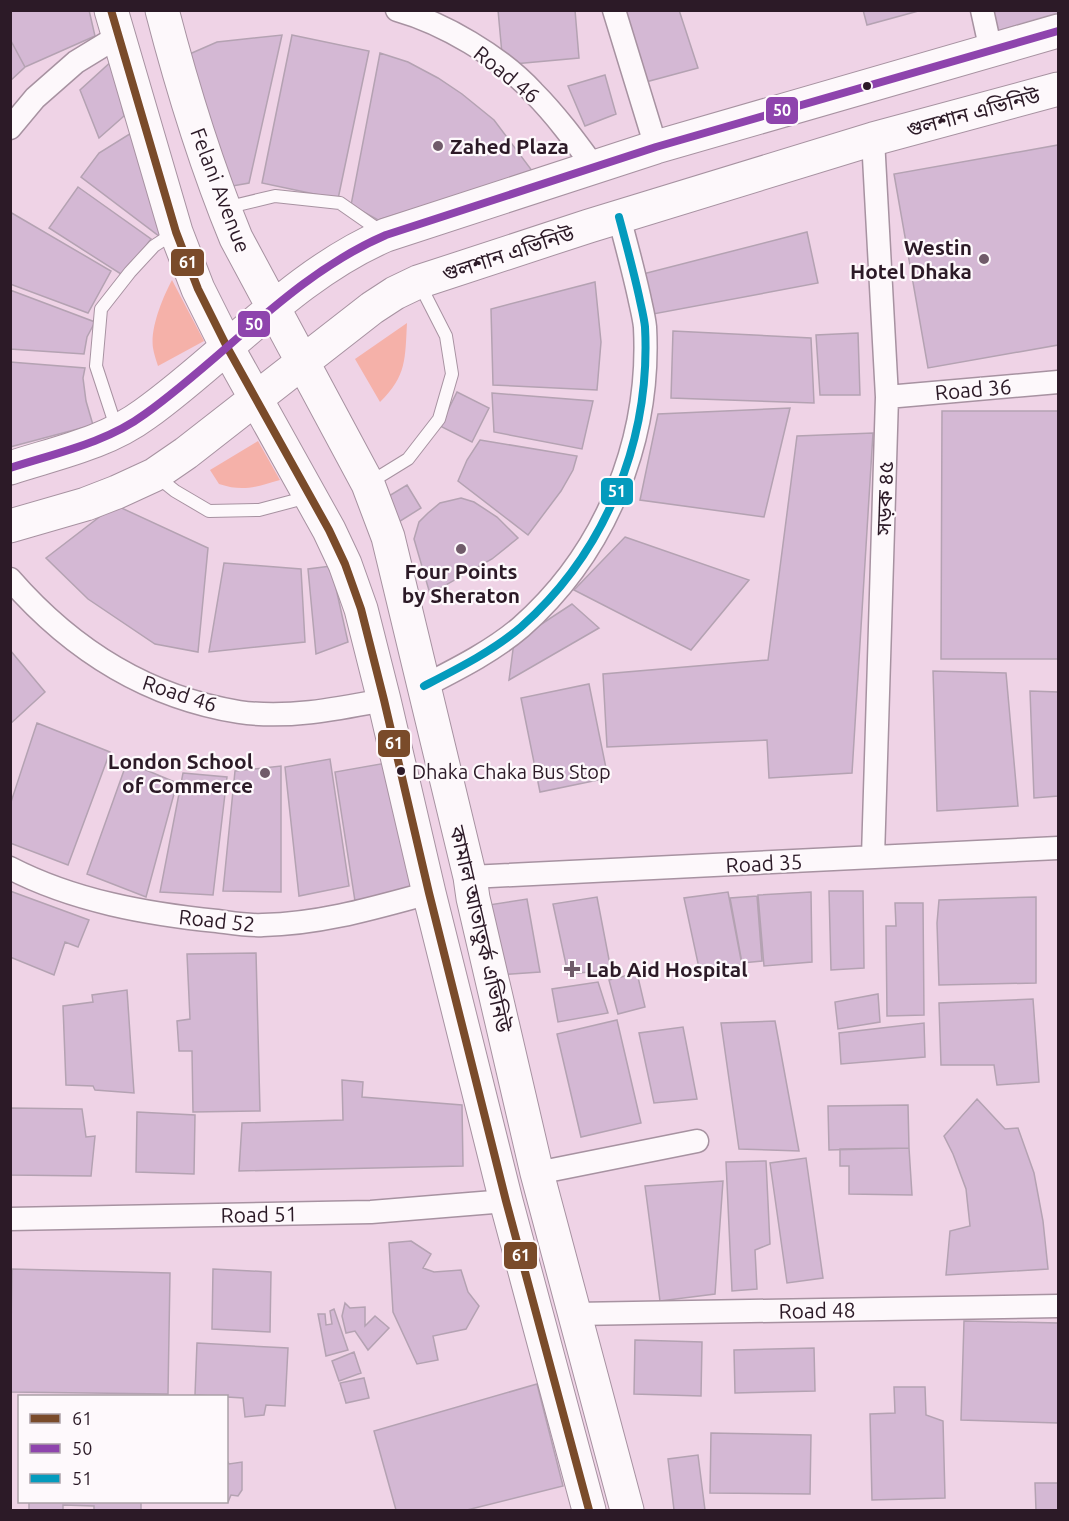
<svg xmlns="http://www.w3.org/2000/svg" width="1069" height="1521" font-family="Ubuntu,'Noto Sans Bengali',sans-serif">
	<rect width="100%" height="100%" fill="#efd3e6"/>
	<path fill="#f5b1a9" d="M 172,280 L 204,341 L 158,366 C 156,360 154,354 153,348 C 150,328 163,297 172,280 Z
		M 407,323 C 405,358 407,376 380,402 L 355,359 Z
		M 258,441 L 280,480 C 256,487 243,492 219,484 L 210,470 Z"/>
	<path fill="#d4b8d4" stroke="#b4a2b2" stroke-width="1.5" d="M 10,10 L 89,10 L 95,36 L 25,67 L 10,39 Z
		M 498,10 L 575,10 L 579,58 L 503,65 Z
		M 622,10 L 679,10 L 698,68 L 642,83 Z
		M 863,10 L 922,10 L 867,25 Z
		M 992,10 L 1058,10 L 1058,13 L 997,31 Z
		M 282,35 L 249,183 L 227,187 L 185,56 L 217,42 Z
		M 292,35 L 369,51 L 338,199 L 262,183 Z
		M 10,39 L 25,67 L 10,81 Z
		M 380,53 L 408,62 L 438,78 L 462,94 L 494,120 L 533,172 L 378,220 L 351,205 Z
		M 113,60 L 124,116 L 99,138 L 80,90 Z
		M 605,75 L 616,114 L 585,126 L 568,86 Z
		M 141,127 L 173,229 L 159,236 L 81,177 L 99,153 Z
		M 1058,145 L 1058,345 L 928,368 L 894,174 Z
		M 78,187 L 151,239 L 124,276 L 49,228 Z
		M 10,212 L 111,271 L 88,313 L 10,284 Z
		M 807,232 L 818,283 L 648,315 L 635,276 Z
		M 595,282 L 601,342 L 597,390 L 493,385 L 491,309 Z
		M 10,290 L 95,322 L 87,337 L 84,354 L 10,349 Z
		M 673,331 L 811,338 L 814,403 L 671,398 Z
		M 858,333 L 860,395 L 820,395 L 816,335 Z
		M 10,362 L 85,368 L 83,378 L 86,401 L 93,425 L 10,447 Z
		M 457,392 L 489,408 L 472,442 L 440,426 Z
		M 492,393 L 593,401 L 582,449 L 494,432 Z
		M 790,408 L 764,517 L 640,500 L 658,414 Z
		M 942,411 L 1058,411 L 1058,659 L 941,659 Z
		M 873,433 L 852,773 L 769,778 L 767,740 L 607,747 L 603,674 L 768,660 L 797,436 Z
		M 480,440 L 577,456 L 573,470 L 561,491 L 528,535 L 458,481 L 467,460 Z
		M 407,485 L 421,508 L 394,525 L 379,502 Z
		M 461,498 L 474,502 L 497,517 L 518,538 L 492,559 L 430,594 L 414,539 L 419,522 L 428,513 L 440,503 Z
		M 115,505 L 208,548 L 198,652 L 155,644 L 88,599 L 46,558 Z
		M 625,537 L 749,580 L 691,650 L 574,590 Z
		M 224,563 L 301,569 L 305,642 L 209,652 Z
		M 331,566 L 348,642 L 316,654 L 308,569 Z
		M 572,604 L 599,628 L 509,680 L 514,642 Z
		M 10,650 L 45,692 L 10,724 Z
		M 933,671 L 1006,673 L 1018,806 L 937,811 Z
		M 589,684 L 608,778 L 540,792 L 521,698 Z
		M 1030,691 L 1058,692 L 1058,796 L 1034,798 Z
		M 37,723 L 110,752 L 68,865 L 10,843 L 10,805 Z
		M 330,759 L 349,886 L 299,896 L 285,767 Z
		M 127,762 L 177,783 L 146,897 L 87,874 Z
		M 386,763 L 413,887 L 355,901 L 335,772 Z
		M 281,766 L 281,892 L 223,891 L 235,771 Z
		M 183,773 L 227,777 L 213,895 L 160,892 Z
		M 10,891 L 89,920 L 78,947 L 65,942 L 54,975 L 10,957 Z
		M 829,891 L 863,891 L 864,968 L 831,970 Z
		M 728,892 L 742,965 L 699,968 L 684,898 Z
		M 811,892 L 812,962 L 764,966 L 758,895 Z
		M 757,896 L 762,961 L 742,963 L 730,898 Z
		M 597,897 L 611,970 L 568,974 L 553,904 Z
		M 1036,897 L 1036,983 L 939,985 L 937,923 L 939,900 Z
		M 527,899 L 540,972 L 497,975 L 482,906 Z
		M 895,903 L 923,903 L 924,1015 L 887,1016 L 886,926 L 896,926 Z
		M 256,953 L 260,1111 L 193,1112 L 192,1051 L 179,1051 L 177,1021 L 190,1019 L 187,954 Z
		M 637,973 L 645,1007 L 618,1014 L 609,980 Z
		M 598,982 L 608,1013 L 558,1022 L 552,989 Z
		M 127,990 L 134,1093 L 95,1090 L 93,1086 L 66,1085 L 63,1006 L 93,1002 L 92,995 Z
		M 878,994 L 880,1022 L 838,1029 L 835,1002 Z
		M 1033,999 L 1039,1082 L 997,1085 L 994,1065 L 941,1065 L 939,1003 Z
		M 617,1020 L 641,1123 L 581,1137 L 557,1034 Z
		M 775,1021 L 799,1151 L 739,1149 L 721,1023 Z
		M 924,1023 L 925,1057 L 841,1064 L 839,1033 Z
		M 683,1027 L 697,1099 L 654,1103 L 639,1033 Z
		M 342,1080 L 363,1082 L 362,1097 L 462,1105 L 463,1166 L 239,1171 L 242,1123 L 343,1120 Z
		M 977,1099 L 1005,1129 L 1018,1128 L 1034,1173 L 1043,1221 L 1048,1269 L 946,1275 L 950,1231 L 970,1226 L 966,1189 L 953,1154 L 944,1136 Z
		M 908,1105 L 909,1148 L 829,1150 L 828,1106 Z
		M 10,1108 L 82,1109 L 86,1137 L 95,1136 L 91,1176 L 10,1175 Z
		M 137,1112 L 195,1115 L 194,1174 L 136,1172 Z
		M 909,1148 L 912,1195 L 849,1194 L 849,1166 L 840,1166 L 840,1149 Z
		M 806,1158 L 823,1278 L 787,1283 L 770,1163 Z
		M 766,1161 L 770,1244 L 755,1250 L 757,1289 L 732,1291 L 726,1162 Z
		M 723,1181 L 715,1294 L 660,1301 L 645,1186 Z
		M 411,1241 L 431,1254 L 423,1268 L 434,1272 L 461,1270 L 468,1292 L 479,1306 L 466,1329 L 433,1336 L 438,1360 L 417,1364 L 393,1312 L 389,1243 Z
		M 12,1269 L 170,1273 L 168,1394 L 10,1392 Z
		M 213,1269 L 271,1272 L 270,1332 L 212,1329 Z
		M 345,1303 L 350,1308 L 365,1307 L 365,1326 L 375,1316 L 389,1328 L 368,1350 L 355,1331 L 346,1333 L 342,1316 Z
		M 334,1309 L 348,1350 L 326,1356 L 318,1314 L 325,1314 L 326,1325 L 332,1324 L 330,1311 Z
		M 964,1321 L 1058,1323 L 1058,1423 L 961,1420 Z
		M 635,1340 L 702,1342 L 701,1396 L 634,1394 Z
		M 197,1343 L 288,1348 L 285,1406 L 266,1405 L 264,1415 L 245,1417 L 243,1398 L 195,1395 Z
		M 814,1348 L 815,1391 L 735,1393 L 734,1350 Z
		M 354,1352 L 361,1373 L 339,1381 L 332,1361 Z
		M 364,1378 L 369,1398 L 346,1403 L 340,1383 Z
		M 537,1384 L 563,1486 L 467,1510 L 396,1510 L 374,1431 Z
		M 894,1387 L 925,1387 L 926,1415 L 943,1421 L 945,1498 L 872,1500 L 870,1414 L 895,1413 Z
		M 711,1433 L 811,1435 L 810,1494 L 710,1493 Z
		M 698,1455 L 705,1510 L 674,1510 L 668,1459 Z
		M 226,1459 L 229,1464 L 242,1462 L 242,1490 L 238,1496 L 231,1495 L 228,1502 L 220,1502 L 226,1502 Z
		M 1035,1483 L 1058,1483 L 1058,1510 L 1036,1510 Z
		M 29,1502 L 141,1502 L 141,1510 L 94,1510 L 94,1506 L 63,1505 L 63,1510 L 29,1510 Z"/>
	<g fill="none" stroke-linecap="round" stroke-linejoin="round">
		<g stroke="#a792a1" stroke-width="14">
			<path id="lane" d="M 225,208 L 275,196 L 340,203 L 383,233
				M 117,430 L 96,366 L 101,309 L 130,272 L 154,246 L 174,233
				M 155,475 L 175,491 L 209,511 L 259,510 L 308,497
				M 369,483 L 408,459 L 439,419 L 452,374 L 446,336 L 419,283"/>
		</g>
		<g stroke="#a792a1" stroke-width="25">
			<path id="street" d="M 397,10 C 443,23 500,56 533,92 C 556,115 575,141 594,167
				M 614,10 L 656,147
				M 982,10 L 991,51
				M 10,128 L 35,98 L 76,62 L 117,37
				M 887,397 L 1058,382
				M 10,579 C 71,649 146,697 239,712 C 287,719 337,709 384,700
				M 424,686 C 457,669 493,651 521,627 C 606,552 651,440 645,327 C 644,317 641,306 639,296 C 633,269 626,243 619,217
				M 873,857 L 887,397 L 873,139
				M 10,868 C 74,901 147,914 217,921 C 232,923 248,926 263,925 C 320,924 374,908 429,893
				M 470,877 L 1058,848
				M 537,1173 L 697,1141
				M 10,1219 L 371,1212 L 506,1201
				M 575,1314 L 1058,1306"/>
		</g>
		<g stroke="#a792a1" stroke-width="35">
			<path id="secondary" d="M 111,10 L 176,232 L 198,289 L 227,347 L 329,530 L 345,564 L 361,609 L 384,700 L 429,893 L 506,1201 L 589,1510
				M 162,10 C 182,87 206,165 236,238 L 368,484 L 388,537 L 470,877 L 473,898 L 537,1173 L 627,1510
				M 10,468 C 56,453 106,443 145,414 C 226,356 293,275 386,235 L 656,147 L 1058,31
				M 10,526 L 86,504 L 117,492 L 154,475 L 186,453 L 372,308 L 395,293 L 418,282 L 589,226 L 873,139 L 1058,89"/>
		</g>
		<use href="#lane" stroke="#fdf8fb" stroke-width="12"/>
		<use href="#street" stroke="#fdf8fb" stroke-width="22"/>
		<use href="#secondary" stroke="#fdf8fb" stroke-width="33"/>
		<g stroke="#fef9fc" stroke-width="12">
			<path id="bus-1" d="M 111,10 L 176,232 L 198,289 L 227,347 L 329,530 L 345,564 L 361,609 L 384,700 L 429,893 L 506,1201 L 589,1510"/>
		</g>
		<g stroke="#fef9fc" stroke-width="12">
			<path id="bus-2" d="M 10,468 C 56,453 106,443 145,414 C 226,356 293,275 386,235 L 656,147 L 1058,31"/>
		</g>
		<g stroke="#fef9fc" stroke-width="12">
			<path id="bus-3" d="M 424,686 C 457,669 493,651 521,627 C 606,552 651,440 645,327 C 644,317 641,306 639,296 C 633,269 626,243 619,217"/>
		</g>
		<use href="#bus-1" stroke="#7a4b2a" stroke-width="8"/>
		<use href="#bus-2" stroke="#8e44ad" stroke-width="8"/>
		<use href="#bus-3" stroke="#049bbd" stroke-width="8"/>
	</g>
	<g fill="#2c1a27" stroke="#fef9fc" stroke-width="2">
		<circle cx="867" cy="86" r="5"/>
		<circle cx="401" cy="771" r="5"/>
	</g>
	<g fill="#705b6a" stroke="#fef9fc" stroke-width="2">
		<circle cx="438" cy="146" r="6"/>
		<circle cx="984" cy="259" r="6"/>
		<circle cx="461" cy="549" r="6"/>
		<circle cx="265" cy="773" r="6"/>
		<path d="M569 960h6v6h6v6h-6v6h-6v-6h-6v-6h6z"/>
	</g>
	<g text-anchor="middle" dominant-baseline="central" stroke-width="4.5" stroke-linejoin="round" paint-order="stroke">
		<g font-size="20" fill="#2c1a27" stroke="#fef9fc" text-anchor="start">
			<text x="412" y="771">Dhaka Chaka Bus Stop</text>
		</g>
		<g font-size="21" fill="#2c1a27" stroke="#fef9fc">
			<text transform="translate(507 74) rotate(39)">Road 46</text>
			<text transform="translate(973 112) rotate(-15)">গুলশান এভিনিউ</text>
			<text transform="translate(221 190) rotate(69)">Felani Avenue</text>
			<text transform="translate(508 253) rotate(-18)">গুলশান এভিনিউ</text>
			<text transform="translate(973 389) rotate(-5)">Road 36</text>
			<text transform="translate(884 498) rotate(-88)">সড়ক ৪৫</text>
			<text transform="translate(180 693) rotate(18)">Road 46</text>
			<text transform="translate(764 863) rotate(-3)">Road 35</text>
			<text transform="translate(217 920) rotate(6)">Road 52</text>
			<text transform="translate(481 929) rotate(77)">কামাল আতাতুর্ক এভিনিউ</text>
			<text transform="translate(259 1214) rotate(-1)">Road 51</text>
			<text transform="translate(817 1310) rotate(-1)">Road 48</text>
		</g>
		<g font-size="21" font-weight="bold" fill="#2c1a27" stroke="#fef9fc" text-anchor="start">
			<text x="450" y="146">Zahed Plaza</text>
			<text x="972" y="247" text-anchor="end">Westin<tspan x="972" dy="24">Hotel Dhaka</tspan></text>
			<text x="461" y="571" text-anchor="middle">Four Points<tspan x="461" dy="24">by Sheraton</tspan></text>
			<text x="253" y="761" text-anchor="end">London School<tspan x="253" dy="24">of Commerce</tspan></text>
			<text x="586" y="969">Lab Aid Hospital</text>
		</g>
	</g>
	<g stroke="#fef9fc" stroke-width="2">
		<rect x="765" y="96" width="34" height="29" rx="6" fill="#8e44ad"/>
		<rect x="170" y="248" width="35" height="29" rx="6" fill="#7a4b2a"/>
		<rect x="237" y="310" width="34" height="28" rx="6" fill="#8e44ad"/>
		<rect x="600" y="477" width="34" height="29" rx="6" fill="#049bbd"/>
		<rect x="377" y="729" width="34" height="29" rx="6" fill="#7a4b2a"/>
		<rect x="503" y="1241" width="35" height="29" rx="6" fill="#7a4b2a"/>
	</g>
	<g font-size="16" text-anchor="middle" font-weight="bold" fill="#fff">
		<text x="782" y="116">50</text>
		<text x="188" y="268">61</text>
		<text x="254" y="330">50</text>
		<text x="617" y="497">51</text>
		<text x="394" y="749">61</text>
		<text x="521" y="1261">61</text>
	</g>
	<rect width="1069" height="1521" fill="none" stroke="#2c1a27" stroke-width="24"/>
	<rect x="18" y="1395" width="210" height="108" fill="#fef9fc" stroke="#aaa0a7" stroke-width="1.5"/>
	<rect x="30" y="1414" width="30" height="9" fill="#7a4b2a" stroke="#aaa0a7" stroke-width="1.5"/>
	<text x="72" y="1425" font-size="18" fill="#2c1a27">61</text>
	<rect x="30" y="1444" width="30" height="9" fill="#8e44ad" stroke="#aaa0a7" stroke-width="1.5"/>
	<text x="72" y="1455" font-size="18" fill="#2c1a27">50</text>
	<rect x="30" y="1474" width="30" height="9" fill="#049bbd" stroke="#aaa0a7" stroke-width="1.5"/>
	<text x="72" y="1485" font-size="18" fill="#2c1a27">51</text>
</svg>
